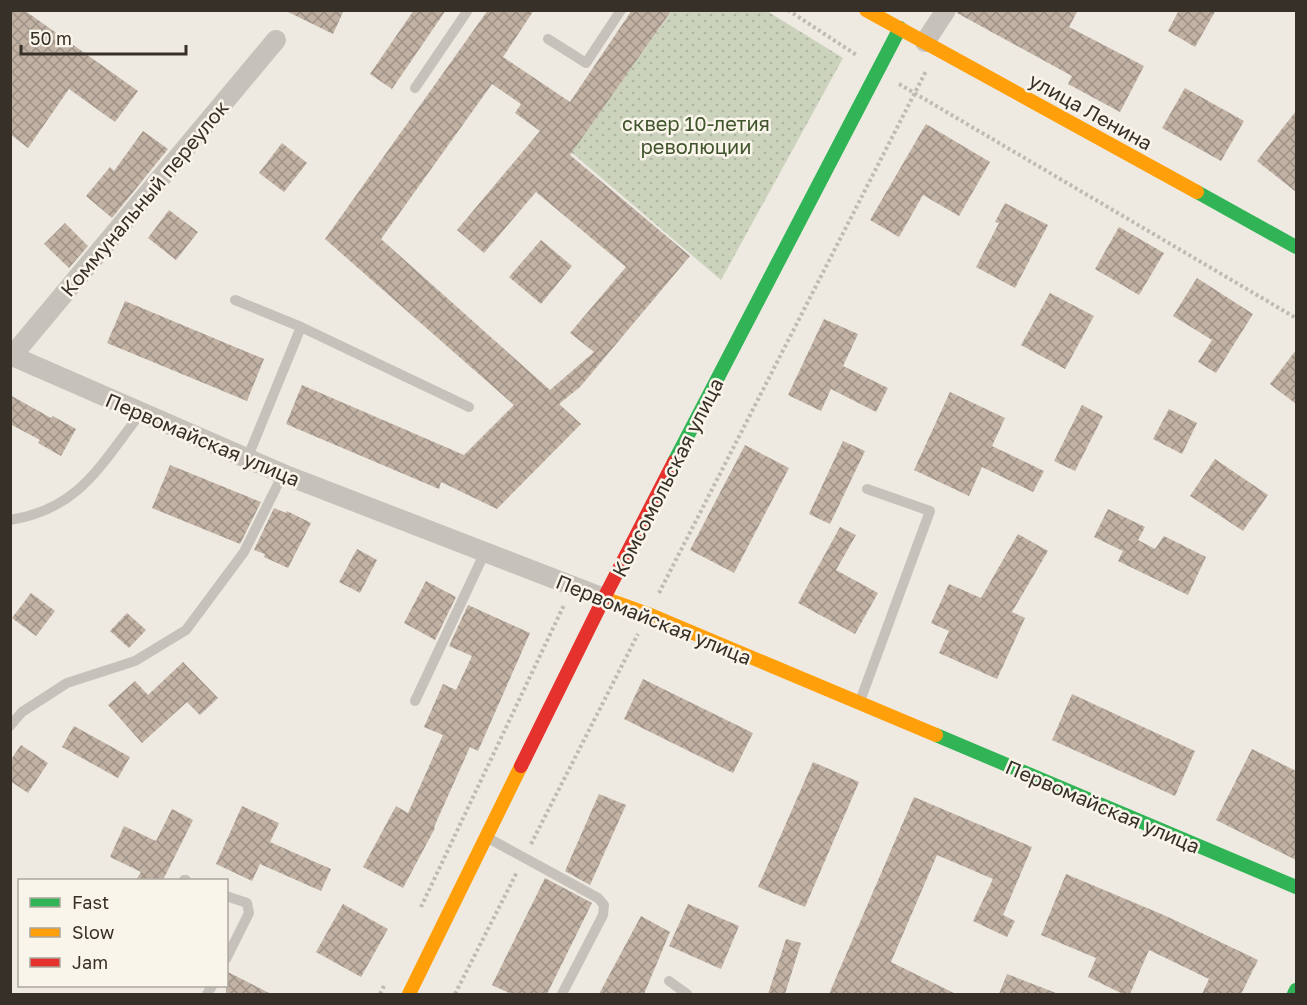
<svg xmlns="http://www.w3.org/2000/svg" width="1307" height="1005" font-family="'Golos Text',sans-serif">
	<defs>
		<pattern id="grass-dots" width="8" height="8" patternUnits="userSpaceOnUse" patternTransform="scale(1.5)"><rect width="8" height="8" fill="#cbd3bd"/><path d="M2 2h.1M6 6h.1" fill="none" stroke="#afb5a2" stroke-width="1.8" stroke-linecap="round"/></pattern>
		<pattern id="building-cross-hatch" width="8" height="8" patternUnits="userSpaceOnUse" patternTransform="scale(1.5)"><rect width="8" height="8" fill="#c1b2a4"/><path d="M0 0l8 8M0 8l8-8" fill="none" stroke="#9e9186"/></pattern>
	</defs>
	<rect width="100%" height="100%" fill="#eeeae2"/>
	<path fill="url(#grass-dots)" d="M 672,11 L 767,11 L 843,58 L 721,280 L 571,152 Z"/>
	<path fill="url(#building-cross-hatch)" fill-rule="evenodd" d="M 10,10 L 24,10 L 138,91 L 115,122 L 69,89 L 28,148 L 10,134 Z
		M 284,10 L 344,10 L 333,34 Z
		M 414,10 L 446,10 L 392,89 L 370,74 Z
		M 488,10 L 534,10 L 503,57 L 570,102 L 632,10 L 672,10 L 570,155 L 690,256 L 580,387 L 559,404 L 581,424 L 497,509 L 441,482 L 439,489 L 286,424 L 302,385 L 464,455 L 514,405 L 325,239 ZM 492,84 L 521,104 L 515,113 L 540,131 L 457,230 L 484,253 L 536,192 L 626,267 L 570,333 L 594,352 L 550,390 L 381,239 Z
		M 958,10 L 1078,10 L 1069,27 L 1144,66 L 1120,112 L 1068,84 L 1072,76 L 957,13 Z
		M 1179,10 L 1216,10 L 1195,47 L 1168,31 Z
		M 1185,88 L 1244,121 L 1221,161 L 1162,128 Z
		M 1296,111 L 1296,192 L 1257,161 Z
		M 926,124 L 990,162 L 959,216 L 923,195 L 899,237 L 870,220 Z
		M 143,131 L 168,149 L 112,218 L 86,196 L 110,167 L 114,171 Z
		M 282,143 L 307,163 L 284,192 L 259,173 Z
		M 1005,203 L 1048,225 L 1015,288 L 976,267 L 999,223 L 995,222 Z
		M 169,210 L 198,232 L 176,260 L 148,238 Z
		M 65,223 L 88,246 L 69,268 L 44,244 Z
		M 1119,227 L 1164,253 L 1139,295 L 1095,269 Z
		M 541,240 L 572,266 L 541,304 L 509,277 Z
		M 1197,278 L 1253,314 L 1216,373 L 1198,362 L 1212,340 L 1173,316 Z
		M 1050,293 L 1094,316 L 1065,369 L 1021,345 Z
		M 125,301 L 264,359 L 247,401 L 107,343 Z
		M 824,319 L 858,334 L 843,366 L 888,388 L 876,412 L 831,389 L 821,411 L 788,395 Z
		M 1296,350 L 1296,404 L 1270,384 Z
		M 950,392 L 1005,418 L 992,446 L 1044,471 L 1033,492 L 982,467 L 969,496 L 914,470 Z
		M 10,395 L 51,418 L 53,416 L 76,429 L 61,456 L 38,443 L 40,440 L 10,424 Z
		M 1082,405 L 1103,416 L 1075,471 L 1054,461 Z
		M 1169,409 L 1197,423 L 1182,454 L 1153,439 Z
		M 843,441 L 865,451 L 830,524 L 809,514 Z
		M 745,445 L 789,468 L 734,573 L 690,550 Z
		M 1215,459 L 1268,495 L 1243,531 L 1190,496 Z
		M 170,465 L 261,502 L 240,544 L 152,508 Z
		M 274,508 L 286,513 L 287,511 L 311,523 L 288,568 L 264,557 L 265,554 L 254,550 Z
		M 1108,509 L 1145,527 L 1138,540 L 1155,549 L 1164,536 L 1206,557 L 1188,595 L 1118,561 L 1123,551 L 1094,537 Z
		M 840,527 L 856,535 L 836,570 L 878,593 L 855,634 L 798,603 Z
		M 1018,534 L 1048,551 L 1012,612 L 1025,618 L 997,679 L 939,653 L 949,631 L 931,623 L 949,584 L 981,598 Z
		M 357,549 L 377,560 L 360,593 L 339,582 Z
		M 426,581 L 456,597 L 435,640 L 404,623 Z
		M 31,593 L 55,611 L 36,636 L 12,618 Z
		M 468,605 L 530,633 L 478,751 L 470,747 L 434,827 L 435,828 L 403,888 L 363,867 L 396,806 L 408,813 L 443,735 L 424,727 L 443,684 L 456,690 L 472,656 L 449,646 Z
		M 127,613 L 146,630 L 129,648 L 110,631 Z
		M 183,662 L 218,698 L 200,715 L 187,702 L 142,743 L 108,705 L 135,681 L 148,695 Z
		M 643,679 L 753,733 L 733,773 L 624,719 Z
		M 1072,694 L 1195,751 L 1175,796 L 1052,740 Z
		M 74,726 L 130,757 L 118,778 L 62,747 Z
		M 21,745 L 48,763 L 28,793 L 10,781 L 10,761 Z
		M 1252,749 L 1296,771 L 1296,860 L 1216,820 Z
		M 813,762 L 859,782 L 805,907 L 758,887 Z
		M 599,794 L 626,805 L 590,885 L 565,871 Z
		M 914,797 L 1032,847 L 1003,915 L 1015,921 L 1007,937 L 973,921 L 993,879 L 937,855 L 891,962 L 956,994 L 829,994 Z
		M 242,806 L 279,823 L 270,842 L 331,869 L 321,891 L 260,864 L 252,881 L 216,864 Z
		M 172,809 L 193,820 L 163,880 L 136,880 L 141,872 L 110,857 L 124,826 L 156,841 Z
		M 1066,874 L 1166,916 L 1258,960 L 1241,994 L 1202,994 L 1209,979 L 1149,950 L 1130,994 L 1123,994 L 1088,977 L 1096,958 L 1041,935 Z
		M 545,878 L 592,903 L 547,994 L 511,994 L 492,985 Z
		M 343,904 L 388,929 L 361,977 L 316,952 Z
		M 688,904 L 739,926 L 721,969 L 669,946 Z
		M 641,916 L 670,932 L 644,994 L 599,994 Z
		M 786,939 L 801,943 L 785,994 L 768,994 Z
		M 226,971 L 271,994 L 226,994 Z
		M 1007,974 L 1056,993 L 1056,994 L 999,994 Z"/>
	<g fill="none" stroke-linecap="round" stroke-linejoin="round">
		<path stroke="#bfbbb4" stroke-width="4" stroke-dasharray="3 3" stroke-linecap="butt" d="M 788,10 L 858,56
			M 899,84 L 1296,318
			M 659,593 L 926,71
			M 531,844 L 638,634
			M 421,907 L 564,605
			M 380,994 L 385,984
			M 455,994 L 517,872"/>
		<path stroke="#c6c2bb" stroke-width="10" d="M 548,39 L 586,63 L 621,10
			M 415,88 L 468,10
			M 235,300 L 301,327
			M 247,459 L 301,327 L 469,407
			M 10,520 C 80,509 101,464 141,413
			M 415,701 L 485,552
			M 860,701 L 930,511 L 867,489
			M 10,726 L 22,712 L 67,683 L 135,661 L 186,630 L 244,552 L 283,474
			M 488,838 L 598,898 L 604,905 L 603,915 L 562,994
			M 184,880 L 186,880
			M 226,896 L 247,903 L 249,913 L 226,959
			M 669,981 L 687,994
			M 207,994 L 212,986"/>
		<path stroke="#c6c2bb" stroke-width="20" d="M 925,42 L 946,10
			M 10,355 L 283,474 L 604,598
			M 12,356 L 276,40"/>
		<path stroke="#30b455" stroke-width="14" d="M 1197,192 L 1296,247
			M 674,462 L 900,28
			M 936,735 L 1296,887
			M 1294,994 L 1296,990"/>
		<path stroke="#ff9f0a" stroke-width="14" d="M 866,10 L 1197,192
			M 604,598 L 648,614 L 936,735
			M 409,994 L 521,766"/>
		<path stroke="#e5322d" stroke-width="14" d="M 521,766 L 604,598 L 674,462"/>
	</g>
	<g text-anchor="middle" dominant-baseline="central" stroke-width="5" stroke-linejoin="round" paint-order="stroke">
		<g font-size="20" fill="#373029" stroke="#faf5ea">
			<text transform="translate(1091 111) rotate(29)">улица Ленина</text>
			<text transform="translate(144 198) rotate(-50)">Коммунальный переулок</text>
			<text transform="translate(203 439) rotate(23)">Первомайская улица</text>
			<text transform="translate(667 477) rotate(-63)">Комсомольская улица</text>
			<text transform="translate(654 619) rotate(22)">Первомайская улица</text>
			<text transform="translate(1103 806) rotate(23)">Первомайская улица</text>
		</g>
		<g font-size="20" fill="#40552d" stroke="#faf5ea">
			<text x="696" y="123">сквер 10-летия<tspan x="696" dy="23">революции</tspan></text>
		</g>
	</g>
	<rect width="1307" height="1005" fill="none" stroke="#373029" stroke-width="24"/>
	<rect x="18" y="879" width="210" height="108" fill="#faf5ea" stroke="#aca69d" stroke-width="1.5"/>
	<rect x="30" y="898" width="30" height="9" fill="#30b455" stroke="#aca69d" stroke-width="1.5"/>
	<text x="72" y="909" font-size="18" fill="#373029">Fast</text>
	<rect x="30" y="928" width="30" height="9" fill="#ff9f0a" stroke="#aca69d" stroke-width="1.5"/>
	<text x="72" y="939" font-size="18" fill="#373029">Slow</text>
	<rect x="30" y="958" width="30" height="9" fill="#e5322d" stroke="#aca69d" stroke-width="1.5"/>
	<text x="72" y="969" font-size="18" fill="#373029">Jam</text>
	<path d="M21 45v9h165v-9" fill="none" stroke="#373029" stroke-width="3"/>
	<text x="30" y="45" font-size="18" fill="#373029" stroke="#faf5ea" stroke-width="4.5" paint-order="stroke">50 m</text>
</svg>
